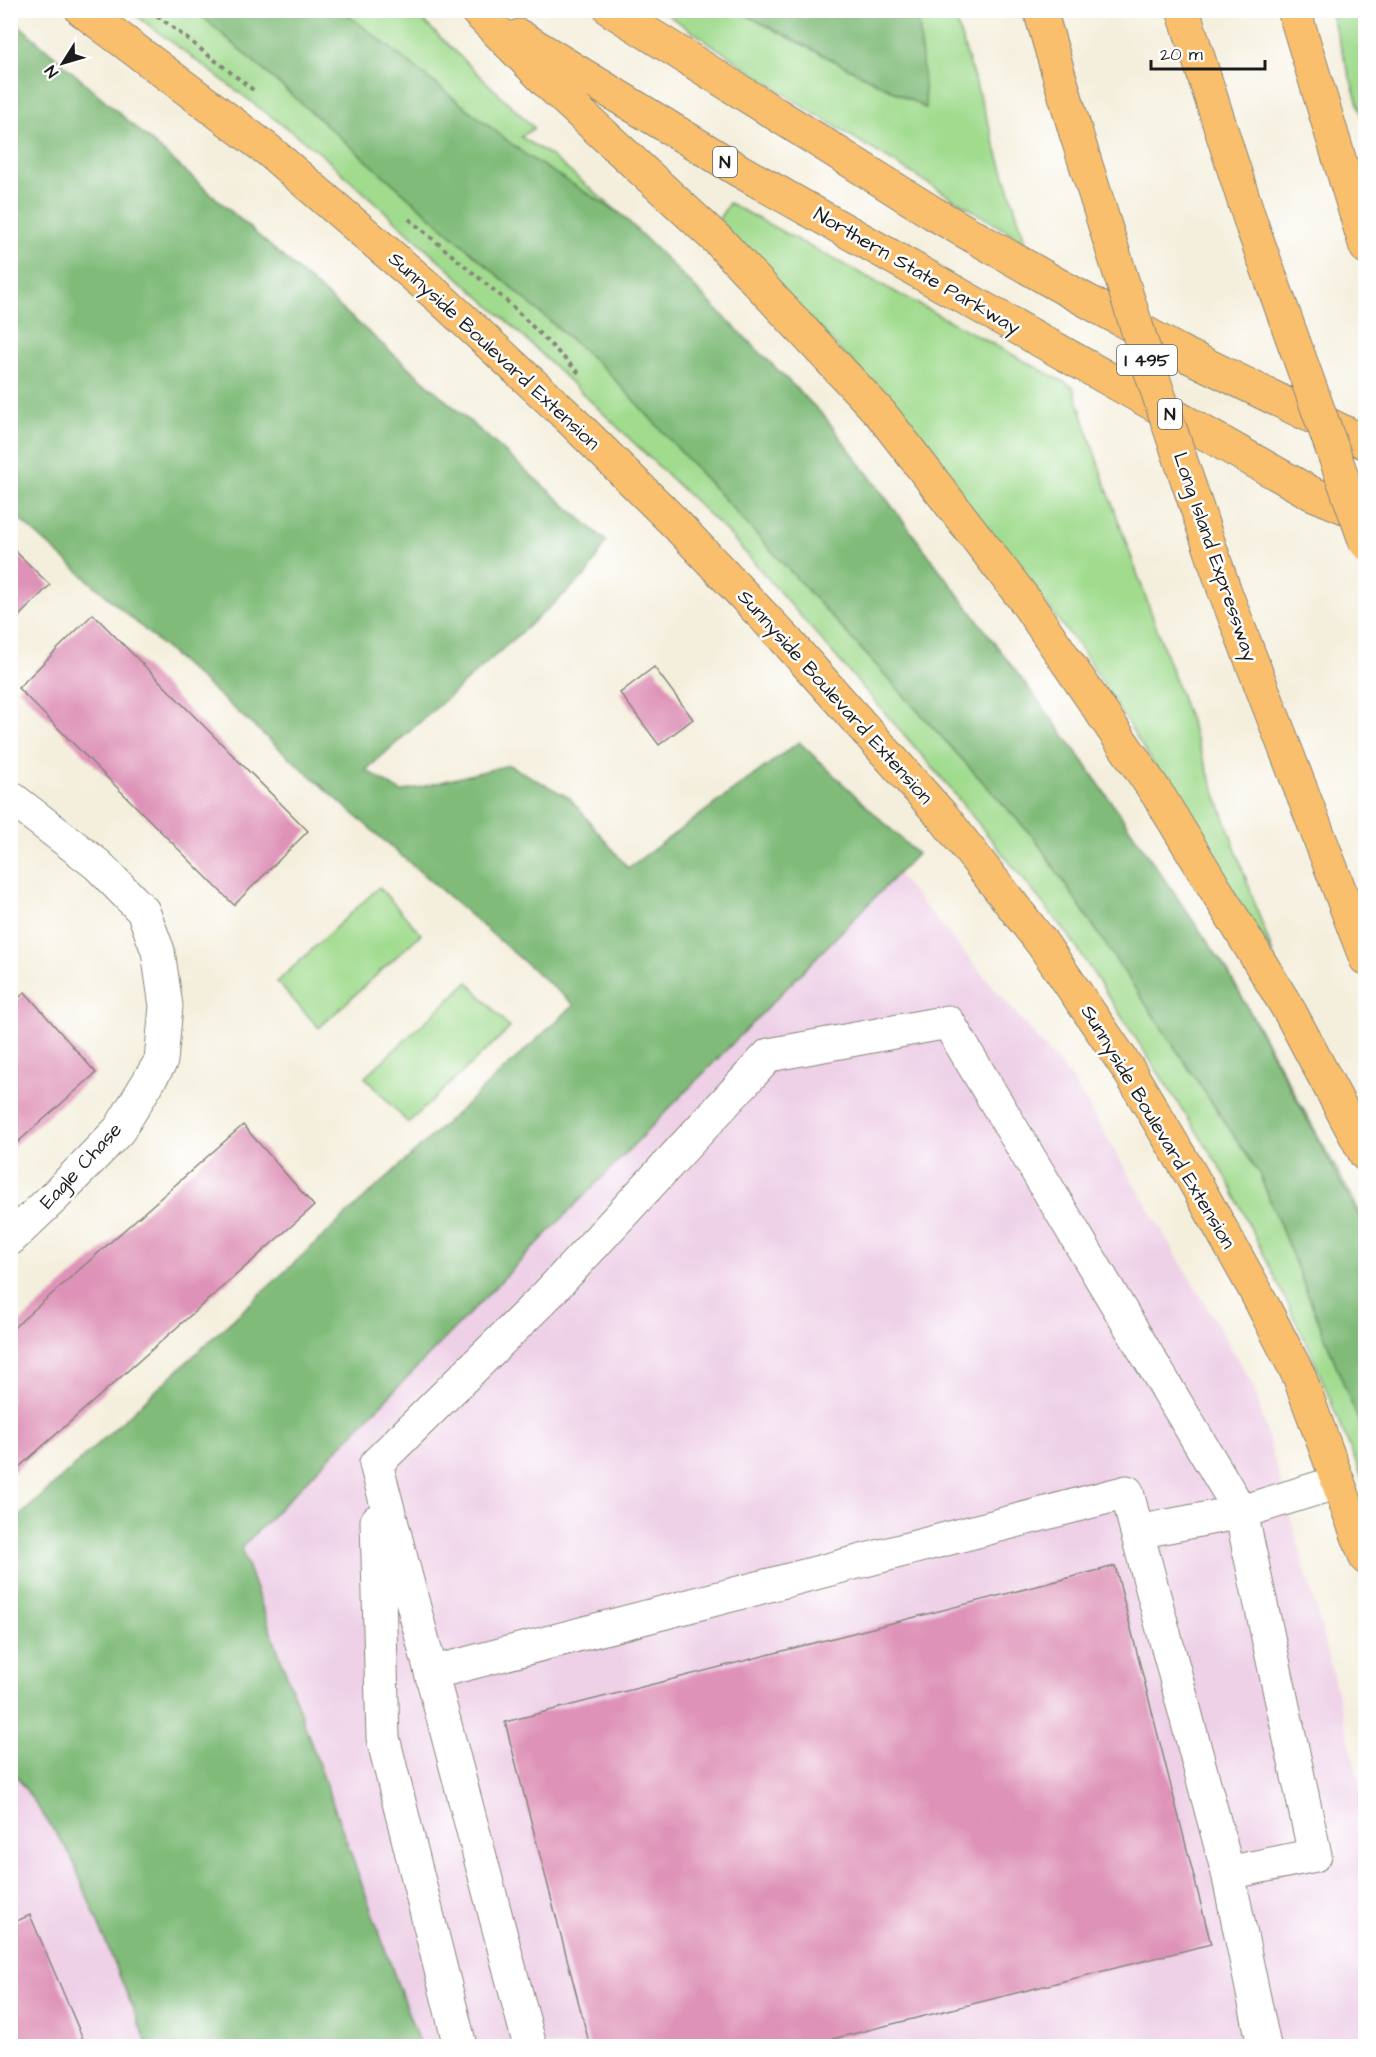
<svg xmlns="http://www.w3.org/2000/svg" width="1376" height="2057" font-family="'Architects Daughter',sans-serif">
	<rect width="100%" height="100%" fill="#fff"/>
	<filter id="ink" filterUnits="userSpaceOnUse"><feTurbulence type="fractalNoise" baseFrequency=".0167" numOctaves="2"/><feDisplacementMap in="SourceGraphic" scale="12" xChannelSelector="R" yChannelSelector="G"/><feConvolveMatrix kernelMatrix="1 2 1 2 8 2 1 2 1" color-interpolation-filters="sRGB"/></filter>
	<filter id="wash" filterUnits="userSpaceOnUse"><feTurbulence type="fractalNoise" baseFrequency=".008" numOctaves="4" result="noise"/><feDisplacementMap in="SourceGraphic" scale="24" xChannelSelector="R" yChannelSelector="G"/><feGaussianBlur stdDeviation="1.35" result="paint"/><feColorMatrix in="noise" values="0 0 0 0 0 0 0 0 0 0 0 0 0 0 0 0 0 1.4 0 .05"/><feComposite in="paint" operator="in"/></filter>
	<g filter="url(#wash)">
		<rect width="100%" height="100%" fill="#f4efdd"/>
		<path fill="#eed0e7" d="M 870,842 L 1074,1082 L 1254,1387 L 1319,1619 L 1365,1805 L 1365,2046 L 11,2046 L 11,1697 Z"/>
		<path fill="#a0db8e" stroke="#5e7c55" stroke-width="1.5" d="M 412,10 L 534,128 L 521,137 L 550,155 L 622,215 L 527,156 L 343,11 Z
			M 130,11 L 196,11 L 607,371 L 1035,839 L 1259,1173 L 1365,1437 L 1365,1485 L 1309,1348 L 1225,1175 L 1069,936 L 940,776 L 729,534 L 510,324 L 320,153 Z
			M 662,11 L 738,11 L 925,108 L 918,11 L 953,11 L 1026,243 L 810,111 Z
			M 1330,11 L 1365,11 L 1365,127 Z
			M 729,203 L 1073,387 L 1101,472 L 1274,957 L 1084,653 L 874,385 L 717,222 Z
			M 379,887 L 421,934 L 319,1028 L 277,982 Z
			M 1227,970 L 1365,1221 L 1365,1229 L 1363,1224 Z
			M 468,982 L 510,1028 L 408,1123 L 365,1077 Z"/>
		<path fill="#80bb79" stroke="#4e6c4a" stroke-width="1.5" d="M 196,11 L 343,11 L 527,156 L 622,215 L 825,417 L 1081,758 L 1227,970 L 1363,1224 L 1366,1229 L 1365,1437 L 1259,1173 L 1035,839 L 607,371 Z
			M 738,11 L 918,11 L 926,108 Z
			M 11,18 L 606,541 L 587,574 L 366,770 L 401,792 L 509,765 L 570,798 L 628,868 L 799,742 L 917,854 L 241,1548 L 420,2046 L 148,2046 L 70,1854 L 11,1768 L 11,1524 L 574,1005 L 382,839 L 11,512 Z"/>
		<g id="blocks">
			<path fill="#de92b7" d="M 10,546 L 50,585 L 10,625 Z
				M 93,614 L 308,831 L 234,905 L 18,688 Z
				M 654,667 L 693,719 L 659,745 L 620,693 Z
				M 25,992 L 96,1073 L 10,1149 L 10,1006 Z
				M 243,1125 L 314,1206 L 10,1475 L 10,1331 Z
				M 1115,1566 L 1211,1944 L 805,2046 L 590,2046 L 505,1722 Z
				M 30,1915 L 86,2046 L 10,2046 L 10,1924 Z"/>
		</g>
	</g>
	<g filter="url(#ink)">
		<use href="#blocks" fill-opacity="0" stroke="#88867c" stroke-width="1.5"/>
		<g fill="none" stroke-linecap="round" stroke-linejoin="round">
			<g stroke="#88867c" stroke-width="35">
				<path id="minor" d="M 10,797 L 98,865 L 143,911 L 158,951 L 166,1006 L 161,1061 L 119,1130 L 56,1195 L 10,1239
					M 377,1521 L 383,1738 L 460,2046
					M 431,1673 L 1127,1492 L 1137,1532
					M 1228,1873 L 1137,1532 L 1241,1512 L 1338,1482
					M 530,2046 L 376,1464 L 548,1294 L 769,1055 L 948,1022 L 1241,1512 L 1315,1855 L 1228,1873 L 1264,2046"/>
			</g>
			<g stroke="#88867c" stroke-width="35">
				<path id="major" d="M 82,10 L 268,150 L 439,297 L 563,412 L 675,523 L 784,638 L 944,818 L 1042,943 L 1128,1069 L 1191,1175 L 1254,1288 L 1299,1376 L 1366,1558"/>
			</g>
			<g stroke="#88867c" stroke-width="35">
				<path id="highway" d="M 476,10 L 551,86 L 721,243 L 881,414 L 1024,599 L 1160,798 L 1290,1012 L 1366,1155
					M 611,10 L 933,213 L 1053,282 L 1178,351 L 1366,443
					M 1040,10 L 1075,130
					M 1183,10 L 1252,226
					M 1294,10 L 1366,247
					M 519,36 L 740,171 L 1311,493 L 1366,516
					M 1224,589 L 1366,959"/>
			</g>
			<path stroke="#88867c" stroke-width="4" stroke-dasharray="4.5 4.5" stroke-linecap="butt" d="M 150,10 L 256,92
				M 409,219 L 509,303 L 581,375"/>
			<use href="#minor" stroke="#fff" stroke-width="33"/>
			<use href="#major" stroke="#f9bf6d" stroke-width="33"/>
			<use href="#highway" stroke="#f9bf6d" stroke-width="33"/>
			<g stroke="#88867c" stroke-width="35" stroke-linecap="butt">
				<path id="highway-bridge" d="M 1075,130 L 1148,363 L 1224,589
					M 1252,226 L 1366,543"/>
			</g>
			<use href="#highway-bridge" stroke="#f9bf6d" stroke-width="33"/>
		</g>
	</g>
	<g text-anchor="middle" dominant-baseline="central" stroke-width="5" stroke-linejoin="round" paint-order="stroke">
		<g fill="#fff" stroke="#606060" stroke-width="1.5">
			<rect x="713" y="147" width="24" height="30" rx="4.5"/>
			<rect x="1117" y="345" width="60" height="30" rx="4.5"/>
			<rect x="1158" y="399" width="24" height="30" rx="4.5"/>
		</g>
		<g font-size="18" font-weight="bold" fill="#1c1c1c">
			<text x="725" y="162">N</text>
			<text x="1147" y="360">I 495</text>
			<text x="1170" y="414">N</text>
		</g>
		<g font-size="20" fill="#1c1c1c" stroke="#fff">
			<text transform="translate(917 271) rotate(30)">Northern State Parkway</text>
			<text transform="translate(494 351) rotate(43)">Sunnyside Boulevard Extension</text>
			<text transform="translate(1215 557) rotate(71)">Long Island Expressway</text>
			<text transform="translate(835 697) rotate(48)">Sunnyside Boulevard Extension</text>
			<text transform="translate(1158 1127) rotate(59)">Sunnyside Boulevard Extension</text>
			<text transform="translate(81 1166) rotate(-47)">Eagle Chase</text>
		</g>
	</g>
	<rect width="1376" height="2057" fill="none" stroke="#fff" stroke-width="36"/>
	<g transform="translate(63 63) rotate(233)" stroke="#ffffff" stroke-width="4.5" paint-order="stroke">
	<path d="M0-4.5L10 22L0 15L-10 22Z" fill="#1c1c1c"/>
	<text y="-9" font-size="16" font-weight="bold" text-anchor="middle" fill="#1c1c1c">N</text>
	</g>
	<path d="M1151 60v9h114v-9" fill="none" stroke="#1c1c1c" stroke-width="3"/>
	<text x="1160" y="60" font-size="18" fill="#1c1c1c" stroke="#ffffff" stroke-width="4.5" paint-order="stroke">20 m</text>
</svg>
